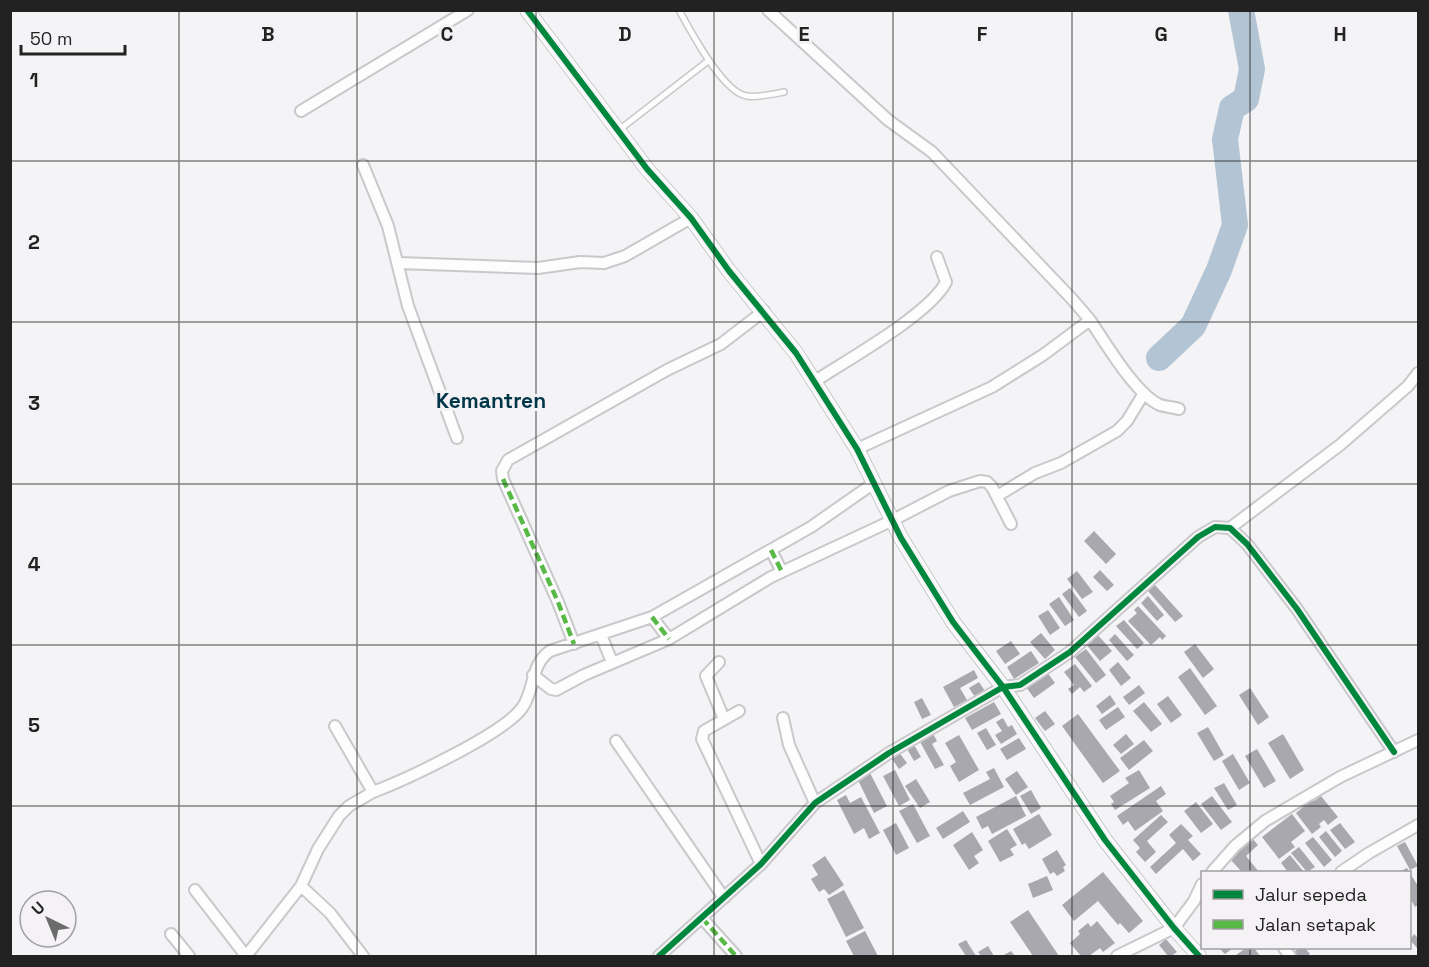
<svg xmlns="http://www.w3.org/2000/svg" width="1429" height="967" font-family="'Space Grotesk',sans-serif">
	<rect width="100%" height="100%" fill="#f4f3f5"/>
	<g fill="none" stroke-linecap="round" stroke-linejoin="round">
		<path stroke="#b3c5d5" stroke-width="26" d="M 1159,358 L 1193,326 L 1219,270 L 1235,225 L 1225,139 L 1232,108 L 1246,99 L 1252,69 L 1241,10"/>
	</g>
	<path fill="#a8a8ae" d="M 1094,531 L 1116,554 L 1106,564 L 1084,541 Z
		M 1100,570 L 1114,585 L 1107,591 L 1093,577 Z
		M 1077,571 L 1093,592 L 1082,599 L 1067,579 Z
		M 1155,585 L 1183,616 L 1175,622 L 1148,591 Z
		M 1070,588 L 1087,611 L 1079,617 L 1062,594 Z
		M 1148,596 L 1164,615 L 1157,621 L 1141,603 Z
		M 1059,597 L 1074,620 L 1065,626 L 1049,604 Z
		M 1138,606 L 1166,636 L 1162,640 L 1160,637 L 1151,645 L 1128,621 L 1137,613 L 1134,610 Z
		M 1048,610 L 1060,628 L 1050,635 L 1038,616 Z
		M 1124,620 L 1144,643 L 1137,649 L 1116,626 Z
		M 1041,633 L 1055,650 L 1045,659 L 1030,642 Z
		M 1096,633 L 1112,651 L 1100,661 L 1085,643 Z
		M 1115,634 L 1134,655 L 1127,661 L 1109,640 Z
		M 1011,641 L 1020,654 L 1005,664 L 996,651 Z
		M 1195,644 L 1214,669 L 1203,678 L 1184,652 Z
		M 1086,649 L 1106,675 L 1096,683 L 1075,657 Z
		M 1031,651 L 1039,663 L 1014,679 L 1007,667 Z
		M 1118,662 L 1131,678 L 1121,686 L 1109,670 Z
		M 1075,664 L 1092,686 L 1084,692 L 1080,687 L 1072,694 L 1068,689 L 1074,685 L 1064,672 Z
		M 1190,668 L 1217,706 L 1205,715 L 1178,677 Z
		M 974,670 L 978,678 L 960,688 L 967,700 L 954,707 L 943,687 Z
		M 1047,672 L 1055,683 L 1034,698 L 1026,687 Z
		M 979,682 L 985,691 L 975,697 L 969,688 Z
		M 1139,685 L 1145,693 L 1129,705 L 1123,697 Z
		M 1250,688 L 1269,717 L 1258,725 L 1239,695 Z
		M 1110,695 L 1116,704 L 1102,714 L 1096,706 Z
		M 1168,696 L 1182,715 L 1171,723 L 1157,704 Z
		M 922,698 L 931,715 L 922,719 L 914,702 Z
		M 994,702 L 1001,714 L 972,730 L 965,718 Z
		M 1144,702 L 1162,724 L 1151,732 L 1133,711 Z
		M 1118,707 L 1125,717 L 1106,730 L 1099,720 Z
		M 1045,711 L 1055,724 L 1045,731 L 1035,718 Z
		M 1078,714 L 1120,771 L 1103,783 L 1062,726 Z
		M 1003,718 L 1008,727 L 1012,725 L 1017,734 L 1001,744 L 995,735 L 1002,731 L 996,722 Z
		M 1208,727 L 1224,755 L 1214,761 L 1197,733 Z
		M 986,728 L 996,745 L 987,750 L 977,733 Z
		M 932,732 L 937,741 L 932,744 L 944,765 L 935,769 L 919,740 Z
		M 1126,734 L 1134,744 L 1121,754 L 1113,745 Z
		M 1283,734 L 1304,770 L 1290,779 L 1268,743 Z
		M 959,735 L 979,770 L 959,782 L 950,766 L 956,762 L 945,743 Z
		M 1019,738 L 1026,749 L 1007,760 L 1000,749 Z
		M 1144,740 L 1153,751 L 1129,770 L 1120,758 Z
		M 913,743 L 921,757 L 914,761 L 906,747 Z
		M 1257,749 L 1276,781 L 1264,788 L 1245,756 Z
		M 898,751 L 907,763 L 899,769 L 890,756 Z
		M 1233,754 L 1250,783 L 1239,790 L 1222,761 Z
		M 994,768 L 1004,787 L 970,805 L 963,793 L 990,779 L 986,772 Z
		M 895,770 L 910,800 L 899,806 L 883,776 Z
		M 1139,770 L 1150,788 L 1115,810 L 1111,804 L 1114,802 L 1110,796 L 1129,783 L 1125,778 Z
		M 869,771 L 887,806 L 874,813 L 857,778 Z
		M 1017,771 L 1028,787 L 1016,795 L 1005,779 Z
		M 916,779 L 930,802 L 920,808 L 905,786 Z
		M 1224,783 L 1237,805 L 1228,810 L 1214,788 Z
		M 1161,786 L 1166,794 L 1156,801 L 1163,811 L 1135,831 L 1128,821 L 1123,825 L 1117,816 Z
		M 1031,790 L 1041,808 L 1031,814 L 1020,796 Z
		M 846,795 L 850,803 L 861,797 L 880,833 L 869,839 L 864,828 L 854,834 L 837,800 Z
		M 1016,796 L 1026,816 L 992,834 L 988,826 L 982,829 L 976,817 Z
		M 1212,796 L 1232,822 L 1221,830 L 1201,804 Z
		M 1321,796 L 1338,817 L 1328,825 L 1324,820 L 1319,824 L 1321,827 L 1312,834 L 1296,813 L 1303,807 L 1301,805 L 1311,797 L 1314,801 Z
		M 1196,802 L 1213,824 L 1201,833 L 1184,811 Z
		M 913,804 L 930,836 L 917,843 L 899,811 Z
		M 963,811 L 970,822 L 943,839 L 936,828 Z
		M 1039,814 L 1052,835 L 1029,849 L 1025,843 L 1022,845 L 1013,829 Z
		M 1292,814 L 1305,831 L 1291,842 L 1295,847 L 1279,859 L 1262,837 Z
		M 1161,815 L 1168,822 L 1147,841 L 1156,852 L 1145,862 L 1136,852 L 1140,848 L 1133,840 Z
		M 896,823 L 909,848 L 896,855 L 883,830 Z
		M 1340,823 L 1355,842 L 1345,849 L 1330,830 Z
		M 1181,824 L 1193,836 L 1188,840 L 1201,854 L 1193,861 L 1183,849 L 1156,874 L 1150,867 L 1176,843 L 1169,835 Z
		M 1007,829 L 1017,845 L 1010,849 L 1014,855 L 1000,862 L 988,841 Z
		M 1326,831 L 1342,851 L 1335,857 L 1319,837 Z
		M 972,832 L 983,850 L 974,856 L 979,863 L 969,870 L 953,845 Z
		M 1251,837 L 1258,845 L 1246,856 L 1259,872 L 1242,872 L 1228,857 Z
		M 1313,837 L 1332,860 L 1324,867 L 1305,843 Z
		M 1405,842 L 1418,866 L 1410,870 L 1397,846 Z
		M 1299,847 L 1315,867 L 1307,872 L 1291,853 Z
		M 1057,850 L 1066,865 L 1063,867 L 1065,871 L 1057,876 L 1054,872 L 1050,874 L 1042,859 Z
		M 1290,855 L 1304,872 L 1288,872 L 1281,863 Z
		M 825,856 L 844,885 L 829,895 L 824,889 L 819,892 L 811,879 L 818,875 L 812,865 Z
		M 1407,868 L 1418,886 L 1418,905 L 1415,907 L 1410,898 L 1410,872 L 1399,872 Z
		M 1103,872 L 1143,921 L 1129,933 L 1120,923 L 1118,925 L 1098,901 L 1074,921 L 1062,905 Z
		M 1047,876 L 1053,890 L 1033,898 L 1028,884 Z
		M 844,890 L 864,928 L 846,937 L 827,899 Z
		M 1028,910 L 1059,956 L 1033,956 L 1010,922 Z
		M 1097,921 L 1115,943 L 1103,952 L 1100,948 L 1089,956 L 1081,956 L 1070,943 L 1080,934 L 1078,931 L 1088,923 L 1091,927 Z
		M 865,931 L 878,956 L 854,956 L 846,941 Z
		M 1414,934 L 1418,938 L 1418,949 L 1410,940 Z
		M 1166,939 L 1177,952 L 1171,956 L 1168,956 L 1159,945 Z
		M 966,940 L 976,956 L 966,956 L 958,944 Z
		M 988,946 L 994,956 L 981,956 L 978,952 Z
		M 1219,948 L 1233,948 L 1225,954 Z
		M 1246,948 L 1254,948 L 1260,956 L 1237,956 L 1236,955 Z
		M 1299,948 L 1305,948 L 1310,954 L 1307,956 L 1295,956 L 1292,954 Z
		M 1011,951 L 1015,956 L 1002,956 Z"/>
	<g fill="none" stroke-linecap="round" stroke-linejoin="round">
		<g stroke="#c9c8ca" stroke-width="8">
			<path id="service" d="M 679,10 C 690,30 723,93 747,96 C 757,98 773,94 784,92
				M 619,130 L 708,61"/>
		</g>
		<g stroke="#c9c8ca" stroke-width="14">
			<path id="minor" d="M 768,10 L 888,120 L 932,152 L 1072,299 L 1090,320 L 1043,355 L 992,387 L 857,449
				M 301,111 L 468,10
				M 363,165 L 388,226 L 408,306 L 457,438
				M 399,263 L 538,268 L 580,262 L 604,263 L 625,256 L 691,218
				M 1090,320 C 1105,342 1136,395 1160,405 C 1166,407 1173,407 1179,409
				M 815,381 C 847,360 930,314 946,282 L 937,257
				M 997,496 L 1035,473 L 1061,463 L 1117,431 L 1127,421 L 1144,393
				M 1230,528 L 1340,445 L 1408,386 L 1418,373
				M 771,550 L 782,572
				M 652,617 L 669,639
				M 601,635 L 612,662
				M 574,644 L 558,602 L 503,479 L 502,471 L 508,460 L 667,370 L 721,344 L 764,311
				M 719,662 L 706,676 L 724,719
				M 533,675 L 551,689 L 556,690 L 584,675 L 669,639 L 771,577 L 891,521 L 949,491 L 980,481 L 987,482 L 992,487 L 1011,524
				M 739,711 L 704,731 L 702,739 L 761,864
				M 783,718 L 789,745 L 815,803
				M 335,726 L 373,792 C 405,780 503,734 522,708 C 535,690 530,665 550,651 L 652,617 L 811,527 L 874,483
				M 616,741 L 724,898
				M 1212,872 L 1235,846 L 1265,821 L 1340,777 L 1418,740
				M 1341,872 L 1369,853 L 1418,825
				M 301,886 L 330,913 L 363,956
				M 195,890 L 246,956
				M 702,918 L 736,956
				M 171,934 L 189,956
				M 1284,948 L 1290,956
				M 246,956 L 301,886 L 318,849 L 339,816 L 349,806 L 373,792
				M 659,956 L 761,864 L 815,803 L 889,753 L 1003,687 L 1020,685 L 1070,652 L 1198,537 L 1215,527 L 1230,528 L 1247,544 L 1297,609 L 1394,752
				M 1117,956 L 1174,928 L 1194,901 L 1202,884"/>
		</g>
		<g stroke="#c9c8ca" stroke-width="16">
			<path id="tertiary" d="M 527,10 L 647,169 L 691,218 L 729,271 L 796,353 L 857,449 L 901,538 L 953,622 L 1003,687 L 1105,840 L 1174,928 L 1199,956"/>
		</g>
		<use href="#service" stroke="#fdfdfe" stroke-width="5"/>
		<use href="#minor" stroke="#fdfdfe" stroke-width="10"/>
		<use href="#tertiary" stroke="#fdfdfe" stroke-width="14"/>
		<path stroke="#58b947" stroke-width="4.5" stroke-dasharray="9 4.5" stroke-linecap="butt" d="M 503,479 L 558,602 L 574,644
			M 771,550 L 782,572
			M 652,617 L 669,639
			M 702,918 L 736,956"/>
		<g stroke="#f5f2f6" stroke-width="10">
			<path id="cycleway" d="M 527,10 L 647,169 L 691,218 L 729,271 L 796,353 L 857,449 L 901,538 L 953,622 L 1003,687 L 1105,840 L 1174,928 L 1199,956
				M 659,956 L 761,864 L 815,803 L 889,753 L 1003,687 L 1020,685 L 1070,652 L 1198,537 L 1215,527 L 1230,528 L 1247,544 L 1297,609 L 1394,752"/>
		</g>
		<use href="#cycleway" stroke="#00873e" stroke-width="6"/>
	</g>
	<path fill="none" stroke="#232223" stroke-width="1.5" stroke-opacity="0.55" d="M 179,10 L 179,956M 357,10 L 357,956M 536,10 L 536,956M 714,10 L 714,956M 893,10 L 893,956M 1072,10 L 1072,956M 1250,10 L 1250,872M 10,161 L 1418,161M 10,322 L 1418,322M 10,484 L 1418,484M 10,645 L 1418,645M 10,806 L 1418,806M 1250,948 L 1250,956"/>
	<g text-anchor="middle" dominant-baseline="central" stroke-width="6" stroke-linejoin="round" paint-order="stroke">
		<g font-size="21" font-weight="bold" fill="#003748" stroke="#f5f2f6">
			<text x="491" y="400">Kemantren</text>
		</g>
	</g>
	<g font-size="20" text-anchor="middle" font-weight="bold" fill="#232223" stroke="#f5f2f6" stroke-width="6" stroke-linejoin="round" paint-order="stroke">
		<text x="268" y="41">B</text>
		<text x="447" y="41">C</text>
		<text x="625" y="41">D</text>
		<text x="804" y="41">E</text>
		<text x="982" y="41">F</text>
		<text x="1161" y="41">G</text>
		<text x="1340" y="41">H</text>
		<text x="34" y="87">1</text>
		<text x="34" y="249">2</text>
		<text x="34" y="410">3</text>
		<text x="34" y="571">4</text>
		<text x="34" y="732">5</text>
	</g>
	<rect width="1429" height="967" fill="none" stroke="#232223" stroke-width="24"/>
	<rect x="1201" y="871" width="210" height="78" fill="#f5f2f6" stroke="#a19fa2" stroke-width="1.5"/>
	<rect x="1213" y="890" width="30" height="9" fill="#00873e" stroke="#a19fa2" stroke-width="1.5"/>
	<text x="1255" y="901" font-size="18" fill="#232223">Jalur sepeda</text>
	<rect x="1213" y="920" width="30" height="9" fill="#58b947" stroke="#a19fa2" stroke-width="1.5"/>
	<text x="1255" y="931" font-size="18" fill="#232223">Jalan setapak</text>
	<g transform="translate(48 919) rotate(317)"><circle r="28" fill="#f5f2f6" stroke="#a19fa2" stroke-width="1.5"/>
	<path d="M0-4.5L10 22L0 15L-10 22Z" fill="#6c6b6c"/>
	<text y="-9" font-size="16" font-weight="bold" text-anchor="middle" fill="#232223">U</text>
	</g>
	<path d="M21 45v9h104v-9" fill="none" stroke="#232223" stroke-width="3"/>
	<text x="30" y="45" font-size="18" fill="#232223" stroke="#f5f2f6" stroke-width="4.5" paint-order="stroke">50 m</text>
</svg>
